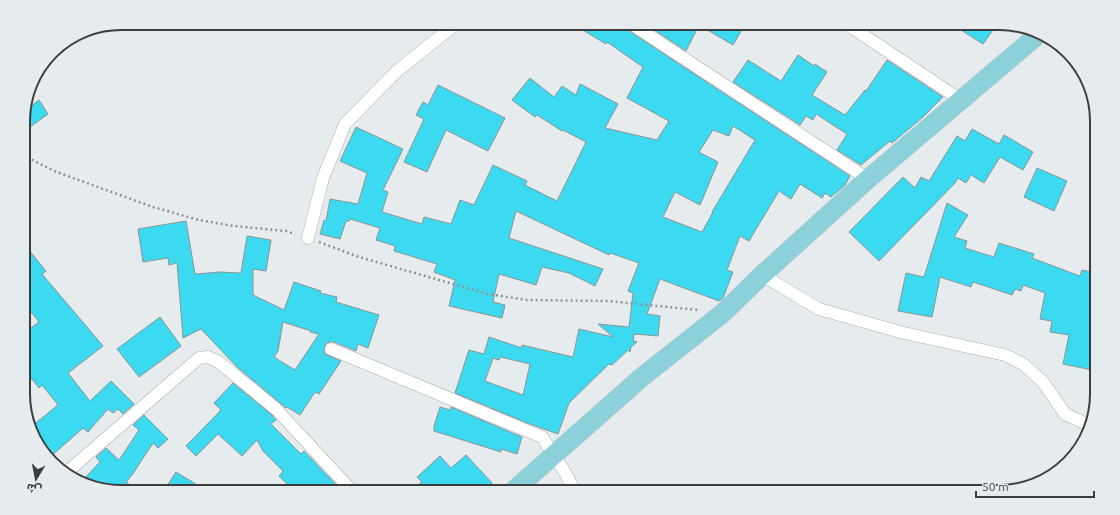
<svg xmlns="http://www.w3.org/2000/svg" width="1120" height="515" font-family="Ubuntu,'Noto Sans Arabic',sans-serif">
	<rect width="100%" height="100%" fill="#e6eced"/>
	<path fill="#3bdaf0" stroke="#8d9394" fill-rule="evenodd" d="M 571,23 L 623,23 L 626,29 L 850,176 L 845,185 L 831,197 L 825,193 L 822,198 L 800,184 L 791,199 L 779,191 L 749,241 L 740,236 L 727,270 L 733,272 L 723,298 L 719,301 L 660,279 L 647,314 L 660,316 L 658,336 L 634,334 L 633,341 L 637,342 L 631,347 L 630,352 L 628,350 L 612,365 L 609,364 L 569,403 L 558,434 L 527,423 L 455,393 L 469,350 L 484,354 L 489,337 L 522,348 L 522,345 L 573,357 L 579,329 L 613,337 L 598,324 L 629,327 L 633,293 L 628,291 L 639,263 L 610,253 L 609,255 L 516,211 L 509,238 L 603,269 L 595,286 L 569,273 L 542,267 L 536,285 L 499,274 L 493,302 L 505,305 L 502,318 L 449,306 L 455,280 L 434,272 L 437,264 L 394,251 L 395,246 L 376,240 L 380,228 L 350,219 L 349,221 L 346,221 L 340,239 L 320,234 L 324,220 L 326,221 L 330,199 L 358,204 L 367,173 L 340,161 L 356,127 L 403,149 L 383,190 L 388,192 L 382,212 L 422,224 L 424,217 L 451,224 L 460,200 L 474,205 L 493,165 L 527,181 L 525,185 L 557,201 L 586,142 L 563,130 L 562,131 L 537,115 L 535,117 L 512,100 L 530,78 L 554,97 L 562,86 L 576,95 L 580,84 L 618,104 L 605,128 L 657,140 L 669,121 L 627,98 L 643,67 L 607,42 L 606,44 ZM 733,126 L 755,140 L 712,212 L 713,212 L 702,232 L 663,217 L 675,192 L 700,205 L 718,162 L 699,152 L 713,130 L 729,136 ZM 500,357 L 530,364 L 523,395 L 485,381 L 493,358 L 499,360 Z
		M 644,23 L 746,23 L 733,45 L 699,25 L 686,51 Z
		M 950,23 L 998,23 L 983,44 Z
		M 798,55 L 814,66 L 815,64 L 827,72 L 812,95 L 845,115 L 865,90 L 866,91 L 887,60 L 943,97 L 923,117 L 892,143 L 890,141 L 861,165 L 837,150 L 847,134 L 816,114 L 813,120 L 806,116 L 800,125 L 733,82 L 748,60 L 781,81 Z
		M 438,85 L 505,118 L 488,151 L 446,130 L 427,172 L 404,162 L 424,119 L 416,115 L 423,102 L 428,105 Z
		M 39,100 L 48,114 L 23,132 L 24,111 Z
		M 972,129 L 999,144 L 1004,135 L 1033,152 L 1023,170 L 1000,157 L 984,183 L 971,175 L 966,183 L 958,178 L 955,183 L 879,261 L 849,232 L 903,177 L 915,188 L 921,177 L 929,181 L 957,136 L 965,141 Z
		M 1037,168 L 1067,181 L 1054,211 L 1024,197 Z
		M 947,203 L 968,215 L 954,237 L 967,241 L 965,248 L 994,257 L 999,243 L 1034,254 L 1032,258 L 1080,276 L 1082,270 L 1097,273 L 1097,371 L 1063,364 L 1069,335 L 1050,332 L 1052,321 L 1040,319 L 1045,293 L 1023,285 L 1021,291 L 1015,289 L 1012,295 L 973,282 L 971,287 L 940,277 L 932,317 L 898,311 L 906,273 L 924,277 Z
		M 186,221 L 195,274 L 220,272 L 241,273 L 247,236 L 271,240 L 266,271 L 253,269 L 253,295 L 284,310 L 294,282 L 321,291 L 320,293 L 337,297 L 336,302 L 379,315 L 368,348 L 358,344 L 356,351 L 334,342 L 330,342 L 326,343 L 324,350 L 325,354 L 341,361 L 319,394 L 315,392 L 300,415 L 287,407 L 286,408 L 237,367 L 201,329 L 183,338 L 177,263 L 169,265 L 168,258 L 143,262 L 138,229 ZM 283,322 L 311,331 L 310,332 L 319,334 L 295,370 L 274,357 L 278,351 Z
		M 24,244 L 46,271 L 42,274 L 103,346 L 68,373 L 90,401 L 111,381 L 134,404 L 123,414 L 118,409 L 113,413 L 108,409 L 88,432 L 83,428 L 49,458 L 43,453 L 32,426 L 58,405 L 42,385 L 39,388 L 24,369 L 24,333 L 39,322 L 24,303 Z
		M 160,317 L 181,346 L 139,377 L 117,349 Z
		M 233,383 L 271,414 L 276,420 L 271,424 L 301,454 L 304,451 L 343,492 L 295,492 L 279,476 L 283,471 L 263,451 L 257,440 L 242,456 L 218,434 L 196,456 L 186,446 L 221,410 L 214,403 Z
		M 440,407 L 450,410 L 451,407 L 522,437 L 517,454 L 501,449 L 501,452 L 434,431 L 434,426 Z
		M 144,415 L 168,439 L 158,448 L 153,443 L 132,475 L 126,482 L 140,492 L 121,492 L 83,484 L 81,482 L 100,462 L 96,457 L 106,448 L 119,460 L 139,430 L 133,425 Z
		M 466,455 L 492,483 L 482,492 L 408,492 L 422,482 L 417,477 L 440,456 L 451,468 Z
		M 176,472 L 209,492 L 163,492 Z"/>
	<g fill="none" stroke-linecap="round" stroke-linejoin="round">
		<g stroke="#a9afb0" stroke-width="13">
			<path id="street" d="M 630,23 L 868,179
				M 845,23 L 961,100
				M 308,238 L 323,178 L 345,124 L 397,71 L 457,23
				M 762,275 L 819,309 L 904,333 L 1005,355 L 1023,364 L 1043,382 L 1065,414 L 1091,426
				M 331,349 L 542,437 L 566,474 L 575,492
				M 67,472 L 199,358 L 208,357 L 219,362 L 276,409 L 353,492"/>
		</g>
		<g stroke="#c8c9c9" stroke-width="20">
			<path id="primary" d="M 512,492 L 642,377 L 723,313 L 762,275 L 868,179 L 1040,33"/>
		</g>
		<path stroke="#8f9394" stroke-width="2.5" stroke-dasharray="2 3" stroke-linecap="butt" d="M 23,155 L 54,171 L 153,207 L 199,220 L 234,226 L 286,231 L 295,234
			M 319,242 L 359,257 L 488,294 L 527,300 L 607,301 L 699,310"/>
		<use href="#street" stroke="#fff" stroke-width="12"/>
		<use href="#primary" stroke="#8cd1da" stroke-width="19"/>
	</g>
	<path d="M0 0H1120V515H0ZM121 30H999A91 91 0 0 1 1090 121V394A91 91 0 0 1 999 485H121A91 91 0 0 1 30 394V121A91 91 0 0 1 121 30Z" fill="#e6eced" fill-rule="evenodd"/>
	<path fill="none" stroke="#3b3d3e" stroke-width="2" d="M121 30H999A91 91 0 0 1 1090 121V394A91 91 0 0 1 999 485H121A91 91 0 0 1 30 394V121A91 91 0 0 1 121 30Z"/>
	<g transform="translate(36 479) rotate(190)" stroke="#e6eced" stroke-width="3" paint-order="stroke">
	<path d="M0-3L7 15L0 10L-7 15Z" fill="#3b3d3e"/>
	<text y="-6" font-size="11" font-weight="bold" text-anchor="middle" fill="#3b3d3e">ش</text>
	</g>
	<path d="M976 491v6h118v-6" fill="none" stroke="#3b3d3e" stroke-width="2"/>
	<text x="982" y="491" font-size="12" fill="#3b3d3e" stroke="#e6eced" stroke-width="3" paint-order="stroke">50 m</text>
</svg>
